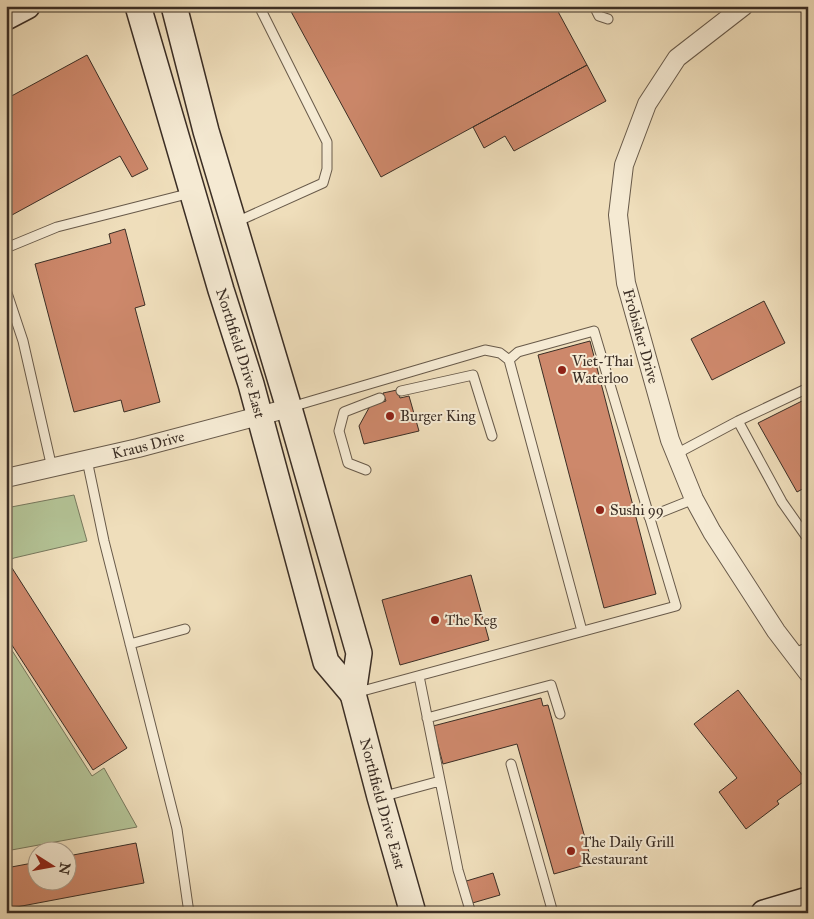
<svg xmlns="http://www.w3.org/2000/svg" width="814" height="919" font-family="'IM FELL Great Primer',serif">
	<rect width="100%" height="100%" fill="#efdebb"/>
	<filter id="stains"><feTurbulence type="fractalNoise" baseFrequency=".004" numOctaves="4"/><feColorMatrix values="0 0 0 0 .2 0 0 0 0 .09 0 0 0 0 .02 0 0 0 .5 -.17"/></filter>
	<radialGradient id="worn" r=".72"><stop offset=".6" stop-color="#630" stop-opacity="0"/><stop offset="1" stop-color="#630" stop-opacity=".3"/></radialGradient>
	<path fill="#b3c295" stroke="#77785d" d="M 74,495 L 87,541 L 14,558 L 6,562 L 6,508 Z
		M 6,641 L 92,776 L 104,768 L 137,827 L 6,851 Z"/>
	<path fill="#cd886b" stroke="#3b2e25" d="M 288,6 L 555,6 L 587,65 L 381,177 Z
		M 87,55 L 148,169 L 132,177 L 120,156 L 12,215 L 6,205 L 6,99 Z
		M 587,65 L 606,101 L 514,151 L 505,136 L 484,148 L 473,127 Z
		M 125,229 L 145,305 L 135,308 L 160,402 L 124,412 L 121,400 L 74,412 L 35,264 L 111,243 L 109,234 Z
		M 764,301 L 785,343 L 712,380 L 691,339 Z
		M 590,341 L 656,594 L 604,608 L 538,355 Z
		M 397,390 L 400,398 L 409,396 L 419,431 L 364,444 L 359,426 L 370,406 L 386,401 L 383,393 Z
		M 808,398 L 808,486 L 797,492 L 758,423 Z
		M 12,568 L 127,748 L 93,770 L 6,636 L 6,571 Z
		M 471,575 L 489,640 L 400,665 L 382,600 Z
		M 738,690 L 806,780 L 777,801 L 779,804 L 746,829 L 719,792 L 737,778 L 694,724 Z
		M 541,698 L 543,706 L 548,705 L 592,863 L 554,874 L 517,744 L 443,764 L 433,726 Z
		M 136,843 L 144,883 L 6,909 L 6,868 L 38,862 L 38,882 L 68,882 L 68,856 Z
		M 493,873 L 500,895 L 469,904 L 463,882 Z"/>
	<g fill="none" stroke-linecap="round" stroke-linejoin="round">
		<g stroke="#685a4a" stroke-width="11">
			<path id="lane" d="M 594,6 L 599,16 L 608,19
				M 234,223 L 323,183 L 327,169 L 327,142 L 259,6
				M 6,248 L 57,227 L 191,193
				M 6,290 L 23,341 L 52,468
				M 401,391 L 473,375 L 492,436
				M 291,407 L 485,350 L 500,353 L 509,360 L 582,631
				M 738,421 L 782,502 L 808,539
				M 676,454 L 738,421 L 808,388
				M 87,460 L 104,541 L 177,829 L 189,913
				M 366,470 L 348,463 L 339,431 L 344,412 L 380,398
				M 649,517 L 694,499
				M 130,644 L 185,629
				M 793,654 L 808,647
				M 419,676 L 458,870 L 470,910 L 473,913
				M 355,693 L 676,606 L 594,331 L 518,352 L 509,360
				M 427,718 L 551,685 L 560,714
				M 511,764 L 553,913
				M 381,797 L 440,781"/>
		</g>
		<g stroke="#685a4a" stroke-width="20">
			<g id="street">
				<path id="s1" d="M 744,6 L 677,58 L 647,104 L 624,165 L 618,215 L 626,283 L 670,440 L 694,499 L 712,532 L 776,631 L 808,673"/>
				<path id="s2" d="M 6,478 L 138,448 L 289,408"/>
			</g>
		</g>
		<g stroke="#3b2e25" stroke-width="28">
			<g id="secondary">
				<path id="s3" d="M 138,6 L 221,290 L 251,384 L 326,662 L 353,694"/>
				<path id="s4" d="M 174,6 L 206,131 L 289,408 L 359,653 L 353,694 L 380,797 L 413,913"/>
				<path d="M 6,17 L 27,6"/>
				<path d="M 764,913 L 808,900"/>
			</g>
		</g>
		<use href="#lane" stroke="#f5ead3" stroke-width="9"/>
		<use href="#street" stroke="#f5ead3" stroke-width="18"/>
		<use href="#secondary" stroke="#f5ead3" stroke-width="25"/>
	</g>
	<g fill="#8f2418" stroke="#f5ead3" stroke-width="2">
		<circle cx="562" cy="370" r="5"/>
		<circle cx="390" cy="416" r="5"/>
		<circle cx="600" cy="510" r="5"/>
		<circle cx="435" cy="620" r="5"/>
		<circle cx="571" cy="851" r="5"/>
	</g>
	<g text-anchor="middle" dominant-baseline="central" stroke-width="4" stroke-linejoin="round" paint-order="stroke">
		<g font-size="15" fill="#3b2e25" stroke="#f5ead3">
			<text stroke="none"><textPath href="#s1" startOffset="379">Frobisher Drive</textPath></text>
			<text stroke="none"><textPath href="#s3" startOffset="362">Northfield Drive East</textPath></text>
			<text stroke="none"><textPath href="#s2" startOffset="146">Kraus Drive</textPath></text>
			<text stroke="none"><textPath href="#s4" startOffset="828">Northfield Drive East</textPath></text>
		</g>
		<g font-size="15" fill="#3b2e25" stroke="#f5ead3" text-anchor="start">
			<text x="572" y="361">Viet-Thai<tspan x="572" dy="17">Waterloo</tspan></text>
			<text x="400" y="416">Burger King</text>
			<text x="610" y="510">Sushi 99</text>
			<text x="445" y="620">The Keg</text>
			<text x="581" y="842">The Daily Grill<tspan x="581" dy="17">Restaurant</tspan></text>
		</g>
	</g>
	<rect width="814" height="919" fill="none" stroke="#efdebb" stroke-width="25"/>
	<rect x="8" y="8" width="799" height="904" fill="none" stroke="#3b2e25" stroke-width="2.5"/>
	<rect x="12" y="12" width="789" height="894" fill="none" stroke="#3b2e25"/>
	<g transform="translate(52 866) rotate(101)"><circle r="24" fill="#f5ead3" stroke="#ab9f8d"/>
	<path d="M0-4L9 19L0 12L-9 19Z" fill="#8f2418"/>
	<text y="-8" font-size="14" font-weight="bold" text-anchor="middle" fill="#3b2e25">N</text>
	</g>
	<rect width="100%" height="100%" filter="url(#stains)"/>
	<rect width="100%" height="100%" fill="url(#worn)"/>
</svg>
